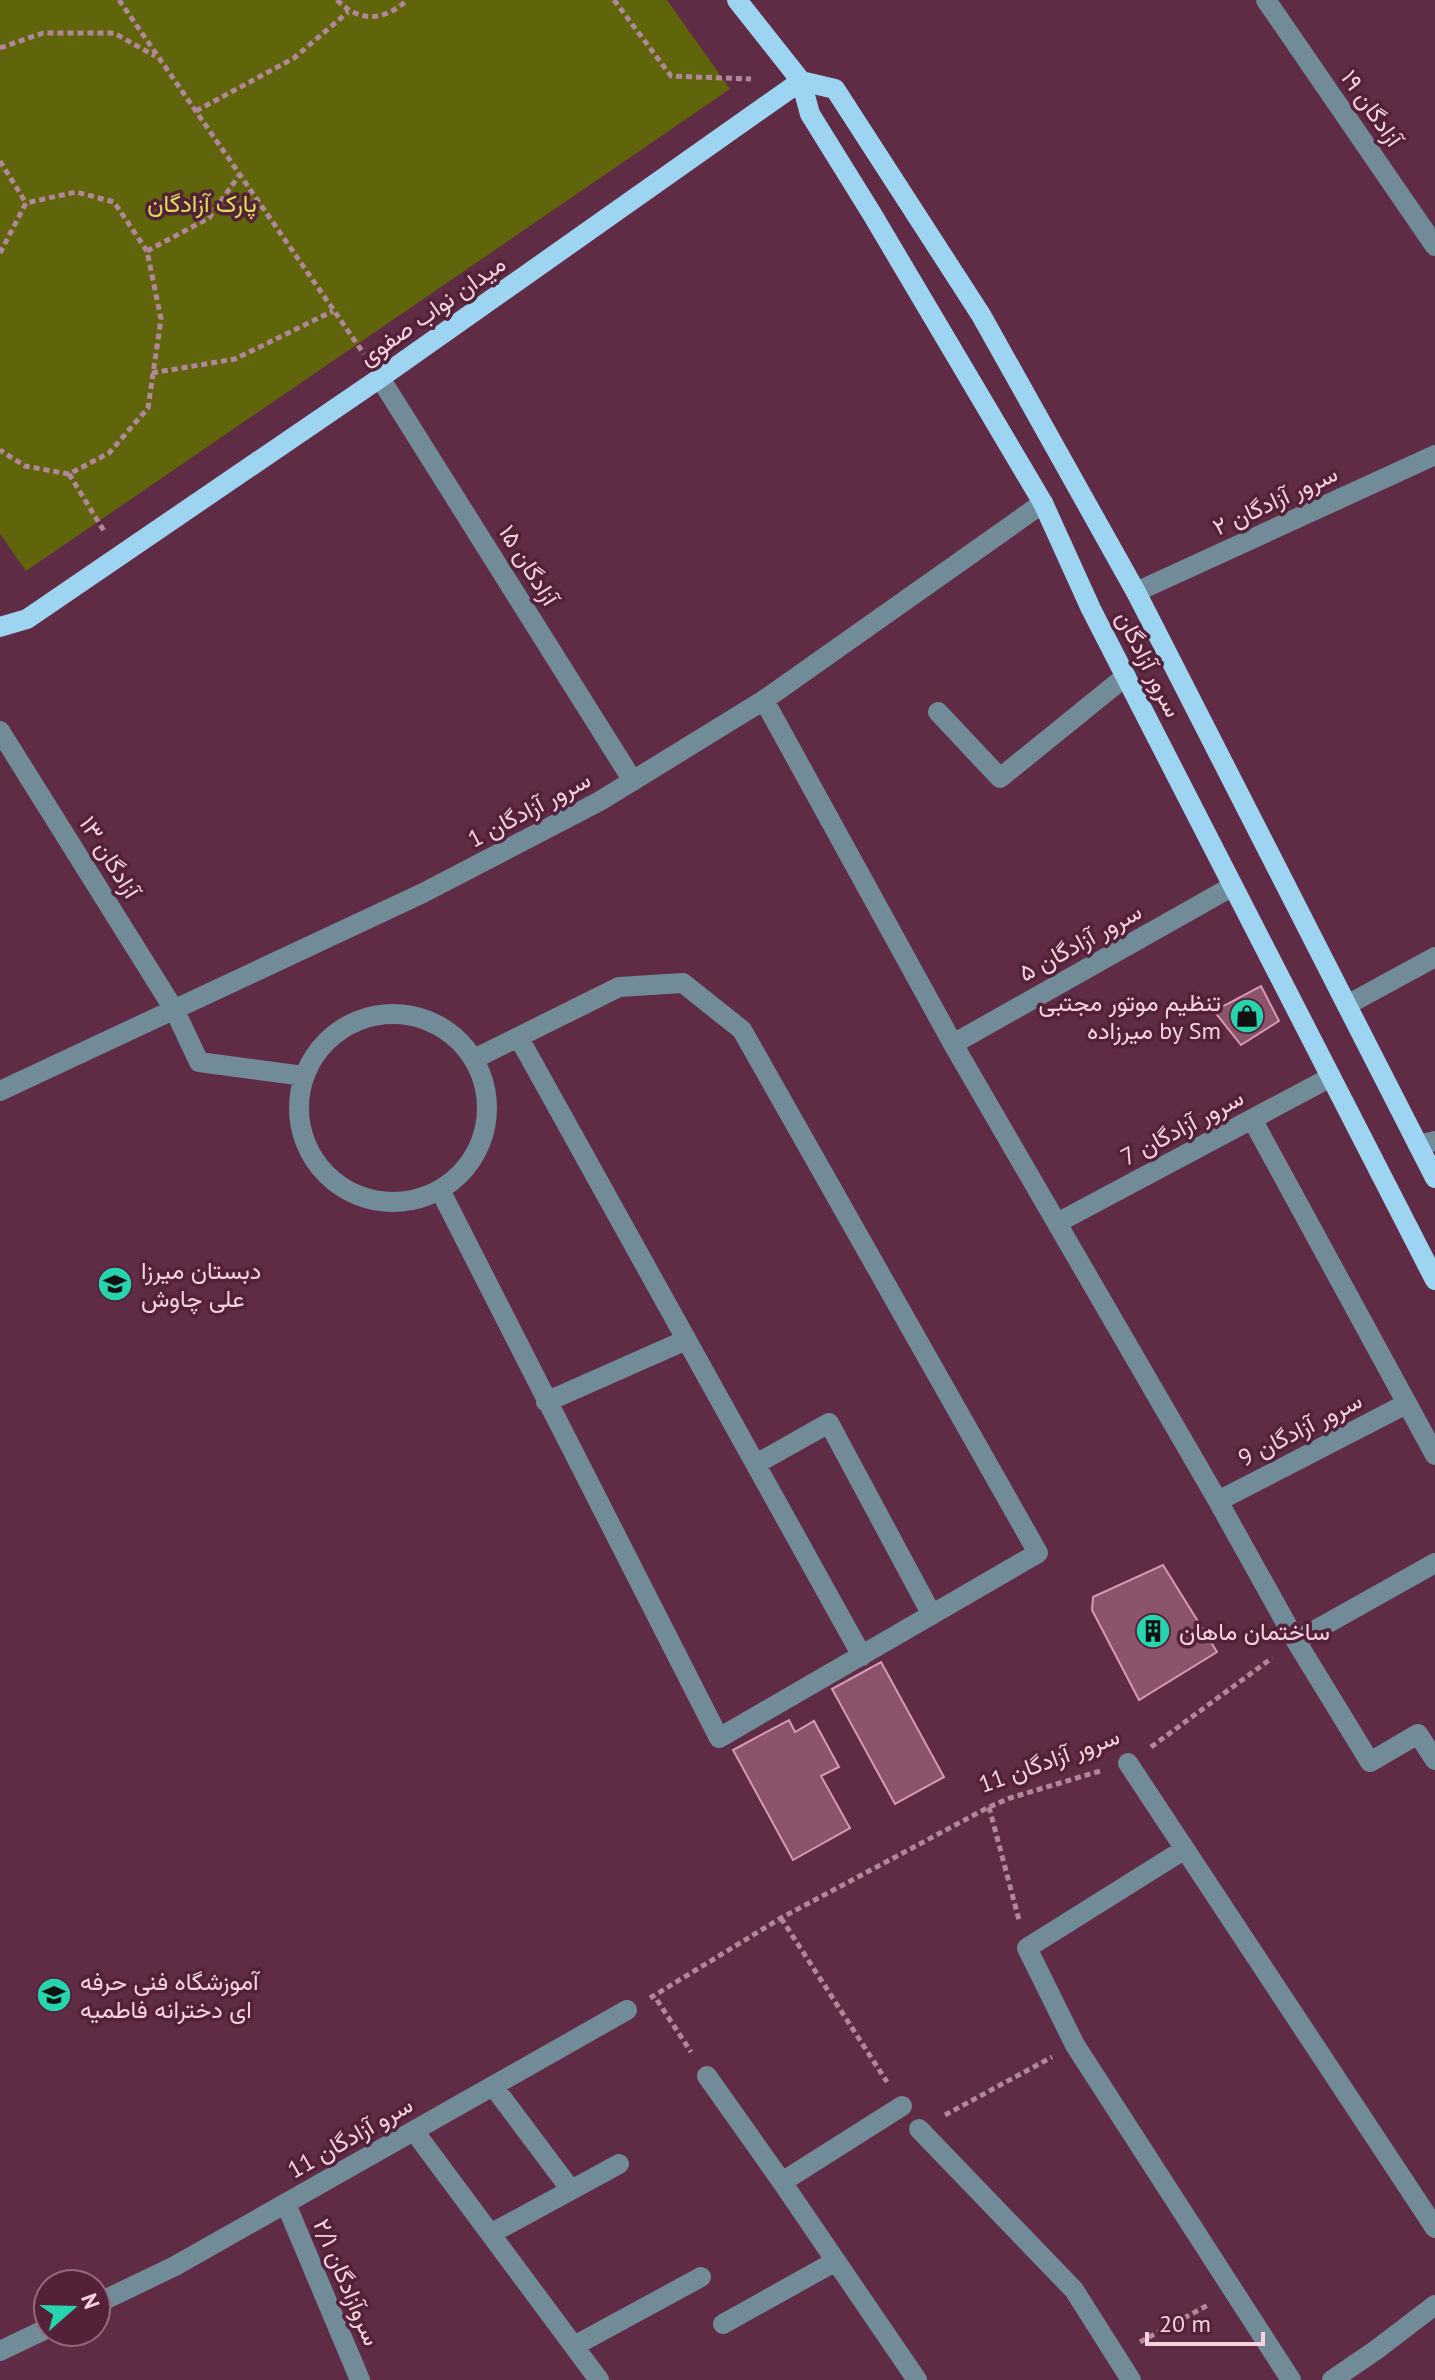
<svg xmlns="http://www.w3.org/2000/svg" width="1435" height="2380" font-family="'PT Sans',Vazirmatn,sans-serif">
	<rect width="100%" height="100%" fill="#602b44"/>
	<path fill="#60640b" d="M 0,0 L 667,0 L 730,89 L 26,571 L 0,534 Z"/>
	<path fill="#8c536c" stroke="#d899b3" stroke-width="2" d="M 1261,986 L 1279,1021 L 1241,1045 L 1214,1011 Z
		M 1163,1565 L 1217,1652 L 1139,1700 L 1092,1610 L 1093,1597 Z
		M 881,1662 L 944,1777 L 895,1804 L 832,1689 Z
		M 789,1720 L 795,1732 L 814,1721 L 839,1767 L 821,1776 L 850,1828 L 793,1860 L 733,1750 Z"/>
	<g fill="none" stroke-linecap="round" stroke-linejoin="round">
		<path stroke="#b28799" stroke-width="5" stroke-dasharray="6 4" stroke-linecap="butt" d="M 119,0 L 364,354
			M 337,0 C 359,23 385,21 407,0
			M 614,0 L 671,76 L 751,79
			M 0,48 L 43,33 L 114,33 L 155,56
			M 196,111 L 294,58 L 348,12
			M 0,161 L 26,203
			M 147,251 L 209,218 L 240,174
			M 0,253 L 26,203 L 76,192 L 114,202 L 147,251 L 161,319 L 148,408 L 109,453 L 69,474 L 25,466 L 0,450
			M 152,373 L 235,359 L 333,311
			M 69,474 L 104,531
			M 1151,1747 L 1272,1658
			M 989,1807 L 1019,1920
			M 781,1918 L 887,2082
			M 650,1998 L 781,1918 L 989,1807 L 1010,1798 L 1100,1771
			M 657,2000 L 691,2052
			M 945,2115 L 1052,2057
			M 1140,2342 L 1208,2305"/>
		<path stroke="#718b99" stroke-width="20" d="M 1266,0 L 1435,246
			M 380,378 L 633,781
			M 1136,592 L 1435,455
			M 764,700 L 953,1044 L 1218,1501 L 1296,1641 L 1370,1762 L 1418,1734 L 1435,1760
			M 938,712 L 1000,778 L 1126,676
			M 0,731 L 175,1011 L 199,1062 L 304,1076
			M 1347,1005 L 1435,957
			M299 1108a94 94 0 1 1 188 0a94 94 0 1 1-188 0Z
			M 519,1038 L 862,1656
			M 953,1044 L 1233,886
			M 0,1091 L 423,893 L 600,801 L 764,700 L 1043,503
			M 1252,1119 L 1435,1455
			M 1418,1145 L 1435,1141
			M 440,1190 L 719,1738 L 1038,1553 L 742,1030 L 683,983 L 619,987 L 474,1059
			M 1057,1223 L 1331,1077
			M 546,1402 L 686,1340
			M 756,1464 L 829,1423 L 932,1615
			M 1218,1501 L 1406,1404
			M 1296,1641 L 1435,1563
			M 1128,1763 L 1435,2228
			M 1185,1849 L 1027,1948 L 1075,2045 L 1291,2380
			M 707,2076 L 782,2182 L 917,2380
			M 493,2086 L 571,2190
			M 919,2129 L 1074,2290 L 1131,2380
			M 414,2131 L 599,2380
			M 782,2182 L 902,2106
			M 286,2204 L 360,2380
			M 492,2233 L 619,2164
			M 96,2304 L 175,2266 L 627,2010
			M 723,2324 L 836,2261
			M 574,2346 L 701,2277
			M 0,2351 L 48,2328
			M 1332,2380 L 1376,2350 L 1435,2305"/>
		<path stroke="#9dd4f2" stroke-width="20" d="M 737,0 L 801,81 L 810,114 L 872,214 L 1043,503 L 1091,609 L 1435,1280
			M 801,81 L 835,89 L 981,315 L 1136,592 L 1435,1178
			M 0,627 L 27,619 L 380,378 L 801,81"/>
	</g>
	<defs>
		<g id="shop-disc" transform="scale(1.8)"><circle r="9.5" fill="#26d5ae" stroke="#542139"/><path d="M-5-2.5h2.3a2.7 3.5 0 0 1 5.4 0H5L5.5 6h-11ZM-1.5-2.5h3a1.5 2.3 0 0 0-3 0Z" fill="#111"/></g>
		<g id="school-disc" transform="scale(1.8)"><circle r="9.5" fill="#26d5ae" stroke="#542139"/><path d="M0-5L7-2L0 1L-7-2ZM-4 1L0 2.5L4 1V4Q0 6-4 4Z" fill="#111"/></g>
		<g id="building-disc" transform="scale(1.8)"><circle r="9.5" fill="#26d5ae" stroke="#542139"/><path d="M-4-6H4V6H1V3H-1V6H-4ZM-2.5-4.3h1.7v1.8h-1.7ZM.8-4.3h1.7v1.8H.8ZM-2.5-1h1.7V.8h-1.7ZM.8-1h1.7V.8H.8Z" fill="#111"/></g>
	</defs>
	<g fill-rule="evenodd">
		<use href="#shop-disc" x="1247" y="1016"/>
		<use href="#school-disc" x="115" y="1284"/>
		<use href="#building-disc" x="1153" y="1631"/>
		<use href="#school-disc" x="54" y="1995"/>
	</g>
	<g text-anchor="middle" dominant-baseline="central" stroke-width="7" stroke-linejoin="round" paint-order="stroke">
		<g font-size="24" fill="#f5d3e0" stroke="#542139">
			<text transform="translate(1372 108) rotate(55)">آزادگان ۱۹</text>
			<text transform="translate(432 310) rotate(-35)">میدان نواب صفوی</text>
			<text transform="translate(1275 500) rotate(-25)">سرور آزادگان ۲</text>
			<text transform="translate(529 565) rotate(58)">آزادگان ۱۵</text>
			<text transform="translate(1149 664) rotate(63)">سرور آزادگان</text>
			<text transform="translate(529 809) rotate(-28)">سرور آزادگان 1</text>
			<text transform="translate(110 857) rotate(58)">آزادگان ۱۳</text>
			<text transform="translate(1080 942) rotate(-29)">سرور آزادگان ۵</text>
			<text transform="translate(1182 1127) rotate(-28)">سرور آزادگان 7</text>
			<text transform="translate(1300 1429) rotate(-27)">سرور آزادگان 9</text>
			<text transform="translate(1049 1760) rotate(-20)">سرور آزادگان 11</text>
			<text transform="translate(350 2137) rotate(-30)">سرو آزادگان 11</text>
			<text transform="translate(347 2282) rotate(67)">۲/۱ سروآزادگان</text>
		</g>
		<g font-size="24" fill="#d7e055" stroke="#542139">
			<text x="202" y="203">پارک آزادگان</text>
		</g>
		<g font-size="24" fill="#f5d3e0" stroke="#542139" text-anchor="start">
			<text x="1221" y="1002" text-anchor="end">تنظیم موتور مجتبی<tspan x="1221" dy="28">میرزاده by Sm</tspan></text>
			<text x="141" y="1270">دبستان میرزا<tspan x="141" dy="28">علی چاوش</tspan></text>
			<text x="1179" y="1631">ساختمان ماهان</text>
			<text x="80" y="1981">آموزشگاه فنی حرفه<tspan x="80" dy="28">ای دخترانه فاطمیه</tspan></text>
		</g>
	</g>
	<g transform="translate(72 2308) rotate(70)"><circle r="38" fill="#542139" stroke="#94687c" stroke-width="2"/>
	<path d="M0-6L14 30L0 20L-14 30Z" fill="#26d5ae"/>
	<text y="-12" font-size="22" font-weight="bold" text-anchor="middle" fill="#f5d3e0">N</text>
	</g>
	<path d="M1147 2332v12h116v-12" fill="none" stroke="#f5d3e0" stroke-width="4"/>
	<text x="1159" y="2332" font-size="24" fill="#f5d3e0" stroke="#542139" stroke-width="6" paint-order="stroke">20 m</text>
</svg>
